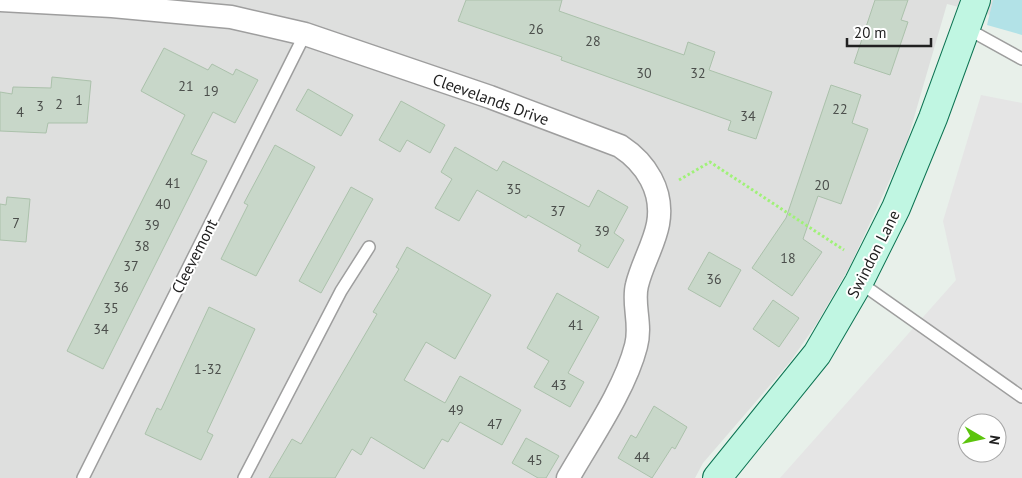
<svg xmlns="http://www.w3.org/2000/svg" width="1022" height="478" font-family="'PT Sans',sans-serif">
	<rect width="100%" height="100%" fill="#e8f0ea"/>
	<path fill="#dedfde" d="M 0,0 L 1022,0 L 1022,23 L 947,4 L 906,145 L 850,266 L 817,323 L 790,362 L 703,463 L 695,478 L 0,478 Z"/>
	<path fill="#b2e2e7" d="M 993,0 L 1022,0 L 1022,35 L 987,25 Z"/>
	<path fill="#e5e5e5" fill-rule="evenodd" d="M 981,95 L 1022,103 L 1022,478 L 780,478 L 956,280 L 943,221 ZM 967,423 L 997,423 L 997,453 L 967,453 Z"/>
	<path fill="#c8d7c9" stroke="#abc1ab" d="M 466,0 L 562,0 L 559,11 L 684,55 L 688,42 L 715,52 L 709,70 L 772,92 L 756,139 L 728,130 L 731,121 L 561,60 L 562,57 L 458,21 Z
		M 875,0 L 908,0 L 901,20 L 908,22 L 890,75 L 854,63 Z
		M 164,48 L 208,70 L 212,64 L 233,75 L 236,69 L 258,80 L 235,123 L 213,112 L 191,154 L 207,161 L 103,369 L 67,351 L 185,115 L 141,91 Z
		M 52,77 L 91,81 L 87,123 L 48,123 L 46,133 L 0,131 L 0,92 L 12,94 L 13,87 L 51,88 Z
		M 831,85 L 861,95 L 852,123 L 868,129 L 841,204 L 818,196 L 803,239 L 822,252 L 792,296 L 752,268 L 786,218 Z
		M 308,89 L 353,115 L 341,136 L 296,110 Z
		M 401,101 L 445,125 L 430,153 L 407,140 L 400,152 L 379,140 Z
		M 275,145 L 315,167 L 256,276 L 221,259 L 248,205 L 244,203 Z
		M 455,147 L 497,171 L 503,161 L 589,207 L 598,190 L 628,207 L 614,233 L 624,240 L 608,268 L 578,251 L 581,245 L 528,215 L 526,218 L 477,190 L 459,221 L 435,208 L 452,179 L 441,172 Z
		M 351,187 L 373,199 L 321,293 L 299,281 Z
		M 7,197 L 30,199 L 26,242 L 0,240 L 0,204 L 6,205 Z
		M 407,247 L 491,295 L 455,359 L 426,342 L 404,380 L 445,403 L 460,376 L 521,410 L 502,445 L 460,422 L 448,442 L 442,439 L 424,469 L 371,437 L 361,455 L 352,449 L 335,478 L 269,478 L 292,439 L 301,444 L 377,314 L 373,312 L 399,269 L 396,267 Z
		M 709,252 L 741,270 L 720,307 L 688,289 Z
		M 557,293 L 599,317 L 568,373 L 584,382 L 570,407 L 534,387 L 549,361 L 527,348 Z
		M 773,300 L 799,318 L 779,347 L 753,329 Z
		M 209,307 L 255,329 L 207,432 L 213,435 L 201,460 L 145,434 L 157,408 L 161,410 Z
		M 654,406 L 687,427 L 675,449 L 672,447 L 652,478 L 618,458 L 631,435 L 636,438 Z
		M 526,438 L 559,456 L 546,478 L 538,478 L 512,463 Z"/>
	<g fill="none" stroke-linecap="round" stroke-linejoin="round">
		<g stroke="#9e9e9e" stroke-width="14">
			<path id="lane" d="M 966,28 L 1022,59
				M 859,282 L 1022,397
				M 83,478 L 305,34
				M 244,478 L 341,291 L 369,247"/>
		</g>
		<g stroke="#9e9e9e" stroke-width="25">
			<path id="street" d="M 0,0 L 112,6 L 231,17 L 305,34 L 490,97 L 620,146 C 646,163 664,191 658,224 C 654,245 642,264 637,285 C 632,304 642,324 636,346 C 625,389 591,438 568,478"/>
		</g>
		<g stroke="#0c7352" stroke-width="30">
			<path id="secondary" d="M 717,478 L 817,354 L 859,282 L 896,208 L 933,118 L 976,0"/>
		</g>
		<path stroke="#a0f178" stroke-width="3" stroke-dasharray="2.5 2.5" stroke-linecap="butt" d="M 679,180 L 710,162 L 844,250"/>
		<use href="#lane" stroke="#fff" stroke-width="11"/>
		<use href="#street" stroke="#fff" stroke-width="22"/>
		<use href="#secondary" stroke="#c0f6e2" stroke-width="28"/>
	</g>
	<g text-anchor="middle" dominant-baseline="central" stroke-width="4" stroke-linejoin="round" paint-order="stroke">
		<g font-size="14" fill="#4b4e4b">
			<text x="536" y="29">26</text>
			<text x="593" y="41">28</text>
			<text x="644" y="73">30</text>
			<text x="698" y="73">32</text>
			<text x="186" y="86">21</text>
			<text x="211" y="91">19</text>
			<text x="79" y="100">1</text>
			<text x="59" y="104">2</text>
			<text x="40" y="106">3</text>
			<text x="840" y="109">22</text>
			<text x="20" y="112">4</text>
			<text x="748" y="116">34</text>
			<text x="173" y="183">41</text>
			<text x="822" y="185">20</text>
			<text x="514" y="189">35</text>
			<text x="163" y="204">40</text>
			<text x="558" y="211">37</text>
			<text x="16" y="223">7</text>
			<text x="152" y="225">39</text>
			<text x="602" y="231">39</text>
			<text x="142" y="246">38</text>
			<text x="788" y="258">18</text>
			<text x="131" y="266">37</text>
			<text x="714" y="279">36</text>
			<text x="121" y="287">36</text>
			<text x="111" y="308">35</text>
			<text x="576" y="325">41</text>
			<text x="101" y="329">34</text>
			<text x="208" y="369">1-32</text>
			<text x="559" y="385">43</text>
			<text x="456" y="410">49</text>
			<text x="495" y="424">47</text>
			<text x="642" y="457">44</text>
			<text x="535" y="460">45</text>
		</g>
		<g font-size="16" fill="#212121" stroke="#fff">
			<text transform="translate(491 99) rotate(20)">Cleevelands Drive</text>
			<text transform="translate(873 254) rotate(-63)">Swindon Lane</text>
			<text transform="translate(194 256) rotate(-63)">Cleevemont</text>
		</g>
	</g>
	<g transform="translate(982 438) rotate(99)"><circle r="24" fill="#ffffff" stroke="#a6a6a6"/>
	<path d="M0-4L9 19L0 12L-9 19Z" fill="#5cc40d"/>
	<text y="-8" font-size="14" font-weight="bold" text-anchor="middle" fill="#212121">N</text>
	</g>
	<path d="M847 38v8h84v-8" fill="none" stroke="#212121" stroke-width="2.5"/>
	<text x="854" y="38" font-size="15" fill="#212121" stroke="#ffffff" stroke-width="4" paint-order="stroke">20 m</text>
</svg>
